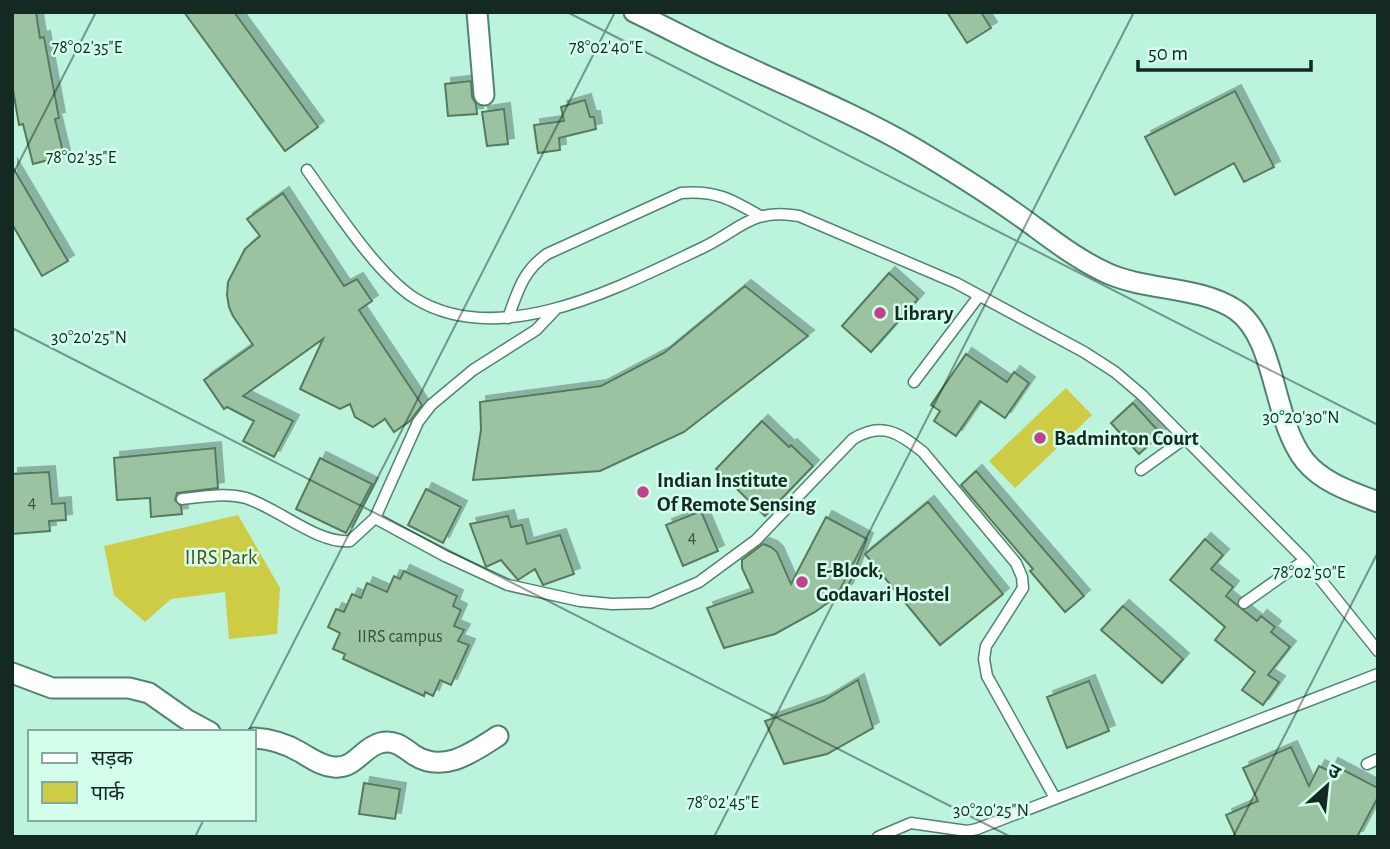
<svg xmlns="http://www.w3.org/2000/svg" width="1390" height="849" font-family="'Alegreya Sans','Noto Sans Devanagari',sans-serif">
	<defs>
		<filter id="shadow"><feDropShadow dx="6" dy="-6" stdDeviation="0" flood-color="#0004"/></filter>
	</defs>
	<rect width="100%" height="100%" fill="#bcf3dd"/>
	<path fill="#cecb44" d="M 1066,388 L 1092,415 L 1015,488 L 989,461 Z
		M 238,515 L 280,588 L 277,634 L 229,639 L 225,592 L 171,599 L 145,622 L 114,595 L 104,546 Z"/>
	<path fill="#9cc3a1" stroke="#567a5b" stroke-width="2" filter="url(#shadow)" d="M 12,12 L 36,12 L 40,38 L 44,37 L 59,118 L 55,119 L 64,156 L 33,164 L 23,124 L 19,125 L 12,84 Z
		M 184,12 L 234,12 L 318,127 L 285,151 Z
		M 947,12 L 981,12 L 991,28 L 967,43 Z
		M 471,81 L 472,97 L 476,104 L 477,114 L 448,116 L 445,84 Z
		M 1235,91 L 1274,167 L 1244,182 L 1234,163 L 1175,195 L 1145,137 Z
		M 585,100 L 590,117 L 594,117 L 596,129 L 559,138 L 560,150 L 538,153 L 534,125 L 564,121 L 561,107 Z
		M 504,109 L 508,144 L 487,146 L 482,112 Z
		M 12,166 L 68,261 L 42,276 L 12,224 Z
		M 283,193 L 344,286 L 357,279 L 372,301 L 359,310 L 422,405 L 410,421 L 394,432 L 385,419 L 373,427 L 355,417 L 350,404 L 340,409 L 300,389 L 323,339 L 243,396 L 293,421 L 274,457 L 243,441 L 254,421 L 227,407 L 224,409 L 204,380 L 253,345 L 233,316 L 229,307 L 227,295 L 228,282 L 245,249 L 260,236 L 247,219 Z
		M 889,273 L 918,299 L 871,352 L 842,326 Z
		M 745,286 L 808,336 L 684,432 L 600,471 L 473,480 L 481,430 L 480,402 L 601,386 L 664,353 Z
		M 966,354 L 1007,382 L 1014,372 L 1029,383 L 1005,418 L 980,401 L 956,436 L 934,421 L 940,411 L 931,405 Z
		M 1133,403 L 1161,434 L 1139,454 L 1111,423 Z
		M 762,421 L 789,447 L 791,445 L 813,466 L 765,516 L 716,469 Z
		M 215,448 L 218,488 L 177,493 L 175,500 L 181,506 L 182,514 L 151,517 L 150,498 L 117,500 L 114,458 Z
		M 320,458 L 372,484 L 346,533 L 296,509 Z
		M 976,471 L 1084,596 L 1065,612 L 1030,571 L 1033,569 L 961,485 Z
		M 49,472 L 52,504 L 65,503 L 66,520 L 49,521 L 50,531 L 12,534 L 12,474 Z
		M 426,489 L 461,507 L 443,543 L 408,525 Z
		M 928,502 L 1003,594 L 940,645 L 865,554 Z
		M 701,511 L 718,551 L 683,566 L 666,525 Z
		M 508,516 L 511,527 L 522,525 L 527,544 L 560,535 L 574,574 L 543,585 L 535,569 L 518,580 L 501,560 L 486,567 L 470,524 Z
		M 826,517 L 867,539 L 847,589 L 815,612 L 775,634 L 724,648 L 707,608 L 753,592 L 742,568 L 742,560 L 763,544 L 771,547 L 777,552 L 791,584 Z
		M 1205,539 L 1223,555 L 1211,569 L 1233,587 L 1226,596 L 1257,621 L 1261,616 L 1275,627 L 1271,632 L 1290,647 L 1268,675 L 1279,682 L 1263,705 L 1242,690 L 1255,672 L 1215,640 L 1225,627 L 1170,580 Z
		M 404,571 L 457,596 L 453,606 L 461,610 L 454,626 L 464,630 L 458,641 L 469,645 L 451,685 L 440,680 L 433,696 L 425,692 L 424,696 L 343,659 L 345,654 L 333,649 L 340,633 L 328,627 L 336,609 L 344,612 L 352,594 L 361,598 L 367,583 L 387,592 L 394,576 L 400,579 Z
		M 1123,606 L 1183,659 L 1162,683 L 1101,630 Z
		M 858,680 L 873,728 L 827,754 L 784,764 L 765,721 L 823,701 Z
		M 1089,681 L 1109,731 L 1067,748 L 1047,697 Z
		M 1291,747 L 1309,786 L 1319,766 L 1329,771 L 1332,764 L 1378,788 L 1378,797 L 1357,837 L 1236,837 L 1226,815 L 1258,801 L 1243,768 Z
		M 364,783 L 400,789 L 395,819 L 359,814 Z"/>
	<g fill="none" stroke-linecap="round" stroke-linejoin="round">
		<g stroke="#518470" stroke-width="13">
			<path id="service" d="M 307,170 C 333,206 379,277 416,299 C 502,351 623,285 702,248 C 742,229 750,208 799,216 L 956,283 L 1084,352 L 1115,372 L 1142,395 L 1305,560 L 1378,651
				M 508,318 C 518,291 522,272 547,254 L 681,193 C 715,190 731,199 760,216
				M 914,382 L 979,296
				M 1141,470 L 1184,439
				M 182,499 C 204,497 225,492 246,498 C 278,508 317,544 350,541 L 375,518 L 418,422 L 431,405 L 473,370 L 536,330 L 555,310
				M 375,518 L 445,556 L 508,585 L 580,601 L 612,604 L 650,603 L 699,582 L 756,540 L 853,439 C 882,421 899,433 923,452 L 1016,563 L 1022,577 L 1023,588 L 986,646 L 984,659 L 987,676 L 1055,798
				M 1244,603 L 1305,560
				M 1367,764 L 1378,759
				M 878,837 L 911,823 L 967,831 L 977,829 L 1378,674"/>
		</g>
		<g stroke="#518470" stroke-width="23">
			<path id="minor" d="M 477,12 L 484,95
				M 634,12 C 668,28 700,46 734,61 C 794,89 857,115 914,148 C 951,170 986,192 1021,217 C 1049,237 1077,260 1109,274 C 1149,291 1200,286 1236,310 C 1277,339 1272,420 1305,461 C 1323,483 1352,492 1378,502
				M 12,673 L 52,688 L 129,688 L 149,693 L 186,719 L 210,732
				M 254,738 C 271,739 285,743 300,752 C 311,758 321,766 334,767 C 355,769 362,748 380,743 C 394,739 403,747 414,755 C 444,774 473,752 498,736"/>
		</g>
		<use href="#service" stroke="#fff" stroke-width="10"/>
		<use href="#minor" stroke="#fff" stroke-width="19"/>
	</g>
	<path fill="none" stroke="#142922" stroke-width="2" stroke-opacity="0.45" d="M 567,12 L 1378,425M 12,176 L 96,12M 12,328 L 1011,837M 248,732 L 615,12M 195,837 L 204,819M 714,837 L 1134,12M 1233,837 L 1378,552"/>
	<g fill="#c1418c" stroke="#d2feeb" stroke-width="2.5">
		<circle cx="880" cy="313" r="7"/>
		<circle cx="1040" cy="438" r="7"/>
		<circle cx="643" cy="492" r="7"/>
		<circle cx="802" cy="582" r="7"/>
	</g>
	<g text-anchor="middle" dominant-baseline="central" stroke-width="5" stroke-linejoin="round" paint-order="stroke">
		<g font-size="18" fill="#365042">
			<text x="32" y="503">4</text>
			<text x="692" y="538">4</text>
			<text x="400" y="637">IIRS campus</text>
		</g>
		<g font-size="21" font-weight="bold" fill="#142922" stroke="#d2feeb" text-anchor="start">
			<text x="894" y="313">Library</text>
			<text x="1054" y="438">Badminton Court</text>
			<text x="657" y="480">Indian Institute<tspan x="657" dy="24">Of Remote Sensing</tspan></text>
			<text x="816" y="570">E-Block,<tspan x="816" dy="24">Godavari Hostel</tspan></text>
		</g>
		<g font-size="21" fill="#4f4d13" stroke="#d2feeb">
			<text x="221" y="557">IIRS Park</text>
		</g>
	</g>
	<g font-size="18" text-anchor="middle" fill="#142922" stroke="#d2feeb" stroke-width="5" stroke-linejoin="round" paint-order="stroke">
		<text x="87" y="53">78°02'35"E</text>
		<text x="606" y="53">78°02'40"E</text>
		<text x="81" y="163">78°02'35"E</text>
		<text x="89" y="343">30°20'25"N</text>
		<text x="1301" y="423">30°20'30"N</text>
		<text x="1309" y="578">78°02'50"E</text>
		<text x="723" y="808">78°02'45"E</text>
		<text x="991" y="816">30°20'25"N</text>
	</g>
	<rect width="1390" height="849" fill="none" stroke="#142922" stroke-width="28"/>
	<rect x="28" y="730" width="228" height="91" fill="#d2feeb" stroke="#86a99b" stroke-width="2"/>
	<rect x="42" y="753" width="35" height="10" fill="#ffffff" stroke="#86a99b" stroke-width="2"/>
	<text x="91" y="765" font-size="21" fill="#142922">सड़क</text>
	<rect x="42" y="782" width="35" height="21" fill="#cecb44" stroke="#86a99b" stroke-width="2"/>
	<text x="91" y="800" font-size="21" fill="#142922">पार्क</text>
	<g transform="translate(1327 786) rotate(27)" stroke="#d2feeb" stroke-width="5" paint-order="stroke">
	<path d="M0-5L12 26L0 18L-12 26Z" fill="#142922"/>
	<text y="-10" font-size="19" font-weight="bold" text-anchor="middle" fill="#142922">उ</text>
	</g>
	<path d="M1138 60v10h173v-10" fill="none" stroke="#142922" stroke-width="3.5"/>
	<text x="1148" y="60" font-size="21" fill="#142922" stroke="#d2feeb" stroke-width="5" paint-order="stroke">50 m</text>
</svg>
